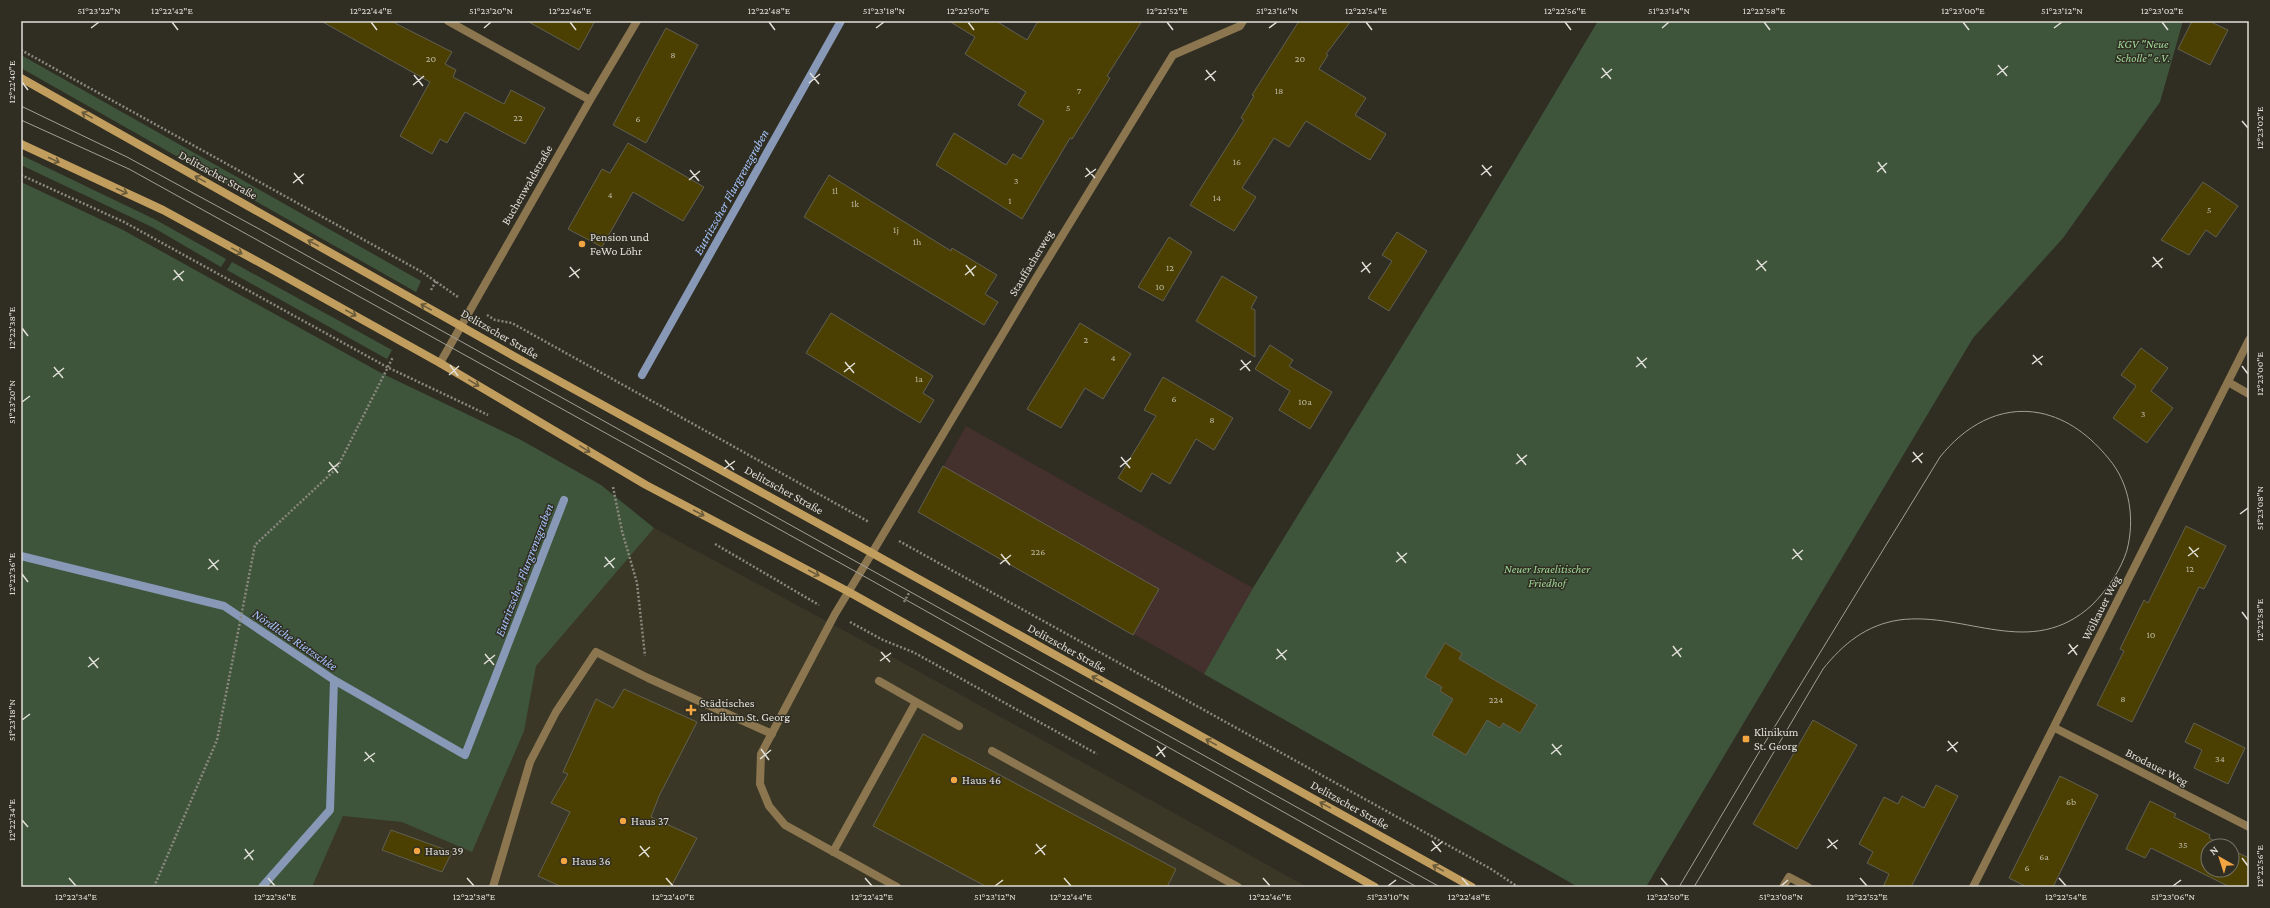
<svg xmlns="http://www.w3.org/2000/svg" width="2270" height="908" font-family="'Crimson Pro',serif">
	<rect width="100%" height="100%" fill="#302e23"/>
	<path fill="#3b3727" d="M 654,528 L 878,649 L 1307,887 L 312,887 L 343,816 L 401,698 Z"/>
	<path fill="#44302c" d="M 966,426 L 1253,588 L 1204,674 L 918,512 Z"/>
	<path fill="#3e553b" d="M 1598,21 L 2183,21 L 2160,102 L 2063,238 L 1973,338 L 1646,887 L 1578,887 L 1204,674 L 1253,588 L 1463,247 Z
		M 21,55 L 421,281 L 416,292 L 21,68 Z
		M 21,155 L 156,220 L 226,259 L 221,267 L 154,228 L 21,165 Z
		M 21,182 L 123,230 L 383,374 L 521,440 L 601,485 L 654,528 L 536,666 L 524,731 L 472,852 L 402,822 L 343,816 L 312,887 L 21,887 Z
		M 232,262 L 392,350 L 387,359 L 227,270 Z"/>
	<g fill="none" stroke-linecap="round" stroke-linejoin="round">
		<path stroke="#8899b7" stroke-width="8" d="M 642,375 L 841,21
			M 21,556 L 224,606 L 334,680 L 465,755 L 564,500
			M 262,887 L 330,810 L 334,680"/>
	</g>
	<path fill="#4b4001" stroke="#615f53" d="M 321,21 L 391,21 L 452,52 L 445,64 L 456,70 L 453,77 L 504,104 L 511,90 L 545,108 L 525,144 L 465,112 L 447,143 L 440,139 L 432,154 L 400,136 L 430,82 Z
		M 527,21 L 595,21 L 579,50 Z
		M 949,21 L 996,21 L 1027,40 L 1038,21 L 1142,21 L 1107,76 L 1110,78 L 1072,139 L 1070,138 L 1022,219 L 936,165 L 954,133 L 1006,165 L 1013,154 L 1021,159 L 1044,121 L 1018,105 L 1026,92 L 965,54 L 975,37 Z
		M 1299,21 L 1351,21 L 1326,54 L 1328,55 L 1319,69 L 1366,98 L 1355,115 L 1386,134 L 1370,160 L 1306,121 L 1289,147 L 1274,138 L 1242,188 L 1256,197 L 1234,231 L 1190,205 L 1244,120 L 1241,118 L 1254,96 L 1252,95 Z
		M 2192,21 L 2209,21 L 2228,30 L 2210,65 L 2178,49 Z
		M 666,28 L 698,45 L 646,143 L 613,125 Z
		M 628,143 L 704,187 L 683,221 L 633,192 L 602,247 L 568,229 L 602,169 L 610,173 Z
		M 829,175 L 951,251 L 952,248 L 997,275 L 985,294 L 998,302 L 984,325 L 804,217 Z
		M 2203,182 L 2238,206 L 2216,237 L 2206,230 L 2189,255 L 2161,240 Z
		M 1397,232 L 1427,251 L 1389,311 L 1368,298 L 1392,261 L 1382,255 Z
		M 1169,237 L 1192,252 L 1163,301 L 1138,287 Z
		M 1222,276 L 1257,297 L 1251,308 L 1255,310 L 1255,357 L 1196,321 Z
		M 831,313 L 933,376 L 923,393 L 934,400 L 920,423 L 806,353 Z
		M 1080,323 L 1131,354 L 1103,399 L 1085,388 L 1061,428 L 1027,409 Z
		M 1270,345 L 1293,360 L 1289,366 L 1332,392 L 1310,429 L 1279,410 L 1290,391 L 1255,369 Z
		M 2141,348 L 2168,368 L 2151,391 L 2173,408 L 2147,443 L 2113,418 L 2136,386 L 2121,375 Z
		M 1163,377 L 1233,418 L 1214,450 L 1196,439 L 1170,484 L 1152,473 L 1141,492 L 1118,478 L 1156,416 L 1144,410 Z
		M 943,466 L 1159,589 L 1133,635 L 918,512 Z
		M 2186,526 L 2226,546 L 2204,589 L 2199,587 L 2132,722 L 2097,705 L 2124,651 L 2120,649 L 2144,600 L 2148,603 Z
		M 1445,643 L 1462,653 L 1459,659 L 1537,705 L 1520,733 L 1503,723 L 1500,728 L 1487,720 L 1466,755 L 1432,735 L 1453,699 L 1440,691 L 1442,687 L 1425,677 Z
		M 624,689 L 697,722 L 659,796 L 651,817 L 697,838 L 671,887 L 562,887 L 538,876 L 570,812 L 551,803 L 568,774 L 563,772 L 596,699 L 613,708 Z
		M 1813,720 L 1857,745 L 1797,849 L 1753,824 Z
		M 2194,723 L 2245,748 L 2228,784 L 2194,768 L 2202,750 L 2185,742 Z
		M 923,734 L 1176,869 L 1167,887 L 987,887 L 873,826 Z
		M 2060,776 L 2098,795 L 2053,887 L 2027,887 L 2009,878 Z
		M 1936,785 L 1958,796 L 1911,887 L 1883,887 L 1889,874 L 1867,863 L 1873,852 L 1859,844 L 1884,797 L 1898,804 L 1902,796 L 1924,808 Z
		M 2150,801 L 2176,814 L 2174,817 L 2210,835 L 2209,838 L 2224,846 L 2208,846 L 2208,870 L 2232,870 L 2232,850 L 2249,858 L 2249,887 L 2230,887 L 2151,848 L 2145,858 L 2126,849 Z
		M 391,830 L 452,852 L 442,872 L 382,850 Z"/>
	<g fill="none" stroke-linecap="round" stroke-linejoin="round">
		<path stroke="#8a887f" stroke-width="2.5" stroke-dasharray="2 2" stroke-linecap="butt" d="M 21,50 L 422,272 L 458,297
			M 21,175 L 124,222 L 387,367 L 488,415
			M 431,290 L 436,281
			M 487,315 L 495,320 L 512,323 L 869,522
			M 613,487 L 622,531 L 637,583 L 645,656
			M 899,541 L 1491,869 L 1518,887
			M 715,544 L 819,605
			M 904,602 L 909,593
			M 850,622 L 883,640 L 913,652 L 1097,754
			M 154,887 L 217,740 L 255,545 L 337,468 L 393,357"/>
		<path stroke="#8c764f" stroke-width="8" d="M 872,553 L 835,614 L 761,754 L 760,784 L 769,806 L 785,825 L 897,887
			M 879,681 L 916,702
			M 992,751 L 1238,887
			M 833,852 L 916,702 L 959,726
			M 493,887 L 530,762 L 556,712 L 596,652 L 648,678 L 772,734"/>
		<path stroke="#8c764f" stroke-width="8" d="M 448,21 L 590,100
			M 440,363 L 590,100 L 637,21
			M 2228,382 L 2249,394
			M 872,553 L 1035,280 L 1173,55 L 1240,26 L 1243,21
			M 2055,728 L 2249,827
			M 1783,887 L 1789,877 L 1808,887
			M 1973,887 L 2249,340"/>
		<path stroke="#c29e5e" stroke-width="8" d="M 21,78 L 519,359 L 872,553 L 1472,887
			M 21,144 L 163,210 L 275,271 L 440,363 L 646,485 L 849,592 L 1375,887"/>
		<path stroke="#a19f97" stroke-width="1" d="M 21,106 L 127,157 L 261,230 L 1440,887
			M 21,120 L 129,169 L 860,574 L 1417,887
			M 1679,887 L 1761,749 L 1940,457 C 1964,427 1999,405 2040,413 C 2069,419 2091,437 2109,459 C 2130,484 2135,519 2127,550 C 2121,570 2107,590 2092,605 C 2031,661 1966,611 1899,620 C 1866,625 1843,644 1823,669 L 1694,887"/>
	</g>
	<defs><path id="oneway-shaft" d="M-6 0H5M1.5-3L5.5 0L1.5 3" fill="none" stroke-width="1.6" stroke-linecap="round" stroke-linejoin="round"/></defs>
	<g stroke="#6a5b3b">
		<use href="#oneway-shaft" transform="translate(87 115) rotate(-151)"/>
		<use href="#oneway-shaft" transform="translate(54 160) rotate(25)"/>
		<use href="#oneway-shaft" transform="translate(200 179) rotate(-151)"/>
		<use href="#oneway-shaft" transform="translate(122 191) rotate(25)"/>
		<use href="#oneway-shaft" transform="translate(313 243) rotate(-151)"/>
		<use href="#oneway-shaft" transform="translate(237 251) rotate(29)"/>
		<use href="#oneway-shaft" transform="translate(426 307) rotate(-151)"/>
		<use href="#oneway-shaft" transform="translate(351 313) rotate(29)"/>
		<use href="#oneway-shaft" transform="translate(474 383) rotate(31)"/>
		<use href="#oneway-shaft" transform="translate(585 449) rotate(31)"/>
		<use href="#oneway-shaft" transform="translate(699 513) rotate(28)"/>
		<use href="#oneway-shaft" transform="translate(814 573) rotate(28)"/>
		<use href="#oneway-shaft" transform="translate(1097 679) rotate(-151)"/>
		<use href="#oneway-shaft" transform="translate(1211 742) rotate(-151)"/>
		<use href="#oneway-shaft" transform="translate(1325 805) rotate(-151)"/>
		<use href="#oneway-shaft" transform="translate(1438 868) rotate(-151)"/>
	</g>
	<path fill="none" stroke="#e0ded7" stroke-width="1.5" d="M 172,22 L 178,30M 371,22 L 377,30M 570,22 L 576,30M 769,22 L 775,30M 968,22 L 974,30M 1167,22 L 1173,30M 1366,22 L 1372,30M 1565,22 L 1571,30M 1764,22 L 1770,30M 1963,22 L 1969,30M 2162,22 L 2168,30M 91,28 L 99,22M 484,28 L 491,22M 876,28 L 884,22M 1269,28 L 1277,22M 1662,28 L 1669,22M 2054,28 L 2062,22M 1998,65 L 2007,76M 1602,68 L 1611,79M 1206,70 L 1215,81M 810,73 L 819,84M 414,75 L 423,86M 1997,75 L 2008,66M 1601,78 L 1612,69M 1205,80 L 1216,71M 22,82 L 28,90M 809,83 L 820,74M 413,85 L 424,76M 2242,121 L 2248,128M 1878,162 L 1886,173M 1482,165 L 1491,176M 1086,168 L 1095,178M 690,170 L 699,181M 1877,172 L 1887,163M 294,173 L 303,184M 1481,175 L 1492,166M 1085,177 L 1096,169M 689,180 L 700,171M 293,183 L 304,174M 2153,257 L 2162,268M 1757,260 L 1766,271M 1362,262 L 1370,273M 966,265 L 974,276M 570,267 L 579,278M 2152,267 L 2163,258M 174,270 L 183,281M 1756,270 L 1767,261M 1361,272 L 1371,263M 965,275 L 976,266M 569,277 L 580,269M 173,280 L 184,271M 22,328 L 28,336M 2033,355 L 2042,365M 1637,357 L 1646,368M 1241,360 L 1250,371M 845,362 L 854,373M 2032,364 L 2043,356M 450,365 L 458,376M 2242,366 L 2248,374M 54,367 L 63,378M 1636,367 L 1647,358M 1240,370 L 1251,361M 844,372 L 855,363M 449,375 L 459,366M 53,377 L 64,368M 22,402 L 30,396M 1913,452 L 1922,463M 1517,454 L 1526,465M 1121,457 L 1130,468M 725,460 L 734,470M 329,462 L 338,473M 1912,462 L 1923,453M 1516,464 L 1527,455M 1120,467 L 1131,458M 724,469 L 735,461M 328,472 L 339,463M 2240,514 L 2248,508M 2189,547 L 2198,557M 1793,549 L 1802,560M 1397,552 L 1406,563M 1001,554 L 1010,565M 2188,556 L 2199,548M 605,557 L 614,568M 209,559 L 218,570M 1792,559 L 1803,550M 1396,562 L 1407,553M 1000,564 L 1011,555M 604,567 L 615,558M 208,569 L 219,560M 22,574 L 28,582M 2242,612 L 2248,620M 2069,644 L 2077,655M 1673,646 L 1681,657M 1277,649 L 1286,660M 881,652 L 890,662M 485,654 L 494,665M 2068,654 L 2078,645M 1672,656 L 1682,648M 89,657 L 98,668M 1276,659 L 1287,650M 880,661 L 891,653M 484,664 L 495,655M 88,667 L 99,658M 22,720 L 30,714M 1948,741 L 1957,752M 1552,744 L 1561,755M 1157,746 L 1165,757M 761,749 L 769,760M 1947,751 L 1958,742M 365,752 L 374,762M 1551,754 L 1562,745M 1156,756 L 1166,747M 760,759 L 771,750M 364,761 L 375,753M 22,820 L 28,827M 1828,839 L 1837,849M 1432,841 L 1441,852M 1036,844 L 1045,855M 640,846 L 649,857M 1827,848 L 1838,840M 245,849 L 253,860M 1431,851 L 1442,842M 1035,854 L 1046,845M 639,856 L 650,847M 2242,858 L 2248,866M 244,859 L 254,850M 69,878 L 76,886M 268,878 L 275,886M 467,878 L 474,886M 666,878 L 673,886M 865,878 L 872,886M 1064,878 L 1071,886M 1263,878 L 1270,886M 1462,878 L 1469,886M 1661,878 L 1668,886M 1860,878 L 1867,886M 2059,878 L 2066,886M 995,886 L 1003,880M 1388,886 L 1396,880M 1781,886 L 1788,880M 2173,886 L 2181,880"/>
	<g fill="#f2a541" stroke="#302e23" stroke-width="1.5">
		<circle cx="582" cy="244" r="4"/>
		<path d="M689 704h4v4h4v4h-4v4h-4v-4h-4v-4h4z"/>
		<rect x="1742" y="735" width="8" height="8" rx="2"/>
		<circle cx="954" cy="780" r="4"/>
		<circle cx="623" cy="821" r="4"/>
		<circle cx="417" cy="851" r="4"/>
		<circle cx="564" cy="861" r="4"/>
	</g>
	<g text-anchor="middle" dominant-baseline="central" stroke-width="3" stroke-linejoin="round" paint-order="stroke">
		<g font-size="10" fill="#bbb6a2">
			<text x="673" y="54">8</text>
			<text x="431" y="58">20</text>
			<text x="1300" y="58">20</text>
			<text x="1079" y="90">7</text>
			<text x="1279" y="90">18</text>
			<text x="1068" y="107">5</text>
			<text x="518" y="117">22</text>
			<text x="638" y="118">6</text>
			<text x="1237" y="161">16</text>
			<text x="1016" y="180">3</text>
			<text x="835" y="190">1l</text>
			<text x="610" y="194">4</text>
			<text x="1217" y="197">14</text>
			<text x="1010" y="200">1</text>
			<text x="855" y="203">1k</text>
			<text x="2209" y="209">5</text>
			<text x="896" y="229">1j</text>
			<text x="917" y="241">1h</text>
			<text x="1170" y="267">12</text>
			<text x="1160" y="286">10</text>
			<text x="1086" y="339">2</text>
			<text x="1113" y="357">4</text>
			<text x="919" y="378">1a</text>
			<text x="1174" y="398">6</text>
			<text x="1305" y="401">10a</text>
			<text x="2143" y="413">3</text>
			<text x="1212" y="419">8</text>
			<text x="1038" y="551">226</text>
			<text x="2190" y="568">12</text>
			<text x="2151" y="634">10</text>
			<text x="2123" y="698">8</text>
			<text x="1496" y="699">224</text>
			<text x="2220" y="758">34</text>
			<text x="2071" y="801">6b</text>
			<text x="2183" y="844">35</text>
			<text x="2044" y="856">6a</text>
			<text x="2027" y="867">6</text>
		</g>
		<g font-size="12" font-style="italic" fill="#9dd696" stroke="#302e23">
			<text x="2143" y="44">KGV "Neue<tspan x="2143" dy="14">Scholle" e.V.</tspan></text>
			<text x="1547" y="569">Neuer Israelitischer<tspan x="1547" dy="14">Friedhof</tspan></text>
		</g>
		<g font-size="12" fill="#e0ded7" stroke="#302e23">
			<text transform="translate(218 175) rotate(29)">Delitzscher Straße</text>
			<text transform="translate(527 185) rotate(-60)">Buchenwaldstraße</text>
			<text transform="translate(1031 263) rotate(-59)">Stauffacherweg</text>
			<text transform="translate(500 334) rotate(30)">Delitzscher Straße</text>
			<text transform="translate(784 490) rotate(29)">Delitzscher Straße</text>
			<text transform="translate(2101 608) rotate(-63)">Wölkauer Weg</text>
			<text transform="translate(1067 648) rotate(29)">Delitzscher Straße</text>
			<text transform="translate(2157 767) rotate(27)">Brodauer Weg</text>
			<text transform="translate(1350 805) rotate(29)">Delitzscher Straße</text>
		</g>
		<g font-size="12" fill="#e0ded7" stroke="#302e23" text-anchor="start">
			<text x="590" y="237">Pension und<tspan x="590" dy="14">FeWo Löhr</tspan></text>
			<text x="700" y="703">Städtisches<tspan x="700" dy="14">Klinikum St. Georg</tspan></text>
			<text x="1754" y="732">Klinikum<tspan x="1754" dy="14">St. Georg</tspan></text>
			<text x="962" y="780">Haus 46</text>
			<text x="631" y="821">Haus 37</text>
			<text x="425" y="851">Haus 39</text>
			<text x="572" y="861">Haus 36</text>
		</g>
		<g font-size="13" font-style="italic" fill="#a3c2f9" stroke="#302e23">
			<text transform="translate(731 192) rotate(-61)">Eutritzscher Flurgrenzgraben</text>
			<text transform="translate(524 570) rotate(-69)">Eutritzscher Flurgrenzgraben</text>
			<text transform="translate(295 640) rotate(34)">Nördliche Rietzschke</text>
		</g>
	</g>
	<rect width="2270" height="908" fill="none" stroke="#302e23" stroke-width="44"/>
	<g transform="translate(2220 858) rotate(321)"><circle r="19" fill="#302e23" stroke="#76746b"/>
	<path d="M0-3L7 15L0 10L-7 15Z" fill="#f2a541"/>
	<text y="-6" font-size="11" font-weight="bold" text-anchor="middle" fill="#e0ded7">N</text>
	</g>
	<rect x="22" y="22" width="2226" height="864" fill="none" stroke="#e0ded7" stroke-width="1.5"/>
	<g font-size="10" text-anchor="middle" fill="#e0ded7">
		<text x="99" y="14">51°23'22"N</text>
		<text x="172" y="14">12°22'42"E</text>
		<text x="371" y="14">12°22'44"E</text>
		<text x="491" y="14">51°23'20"N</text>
		<text x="570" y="14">12°22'46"E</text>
		<text x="769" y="14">12°22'48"E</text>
		<text x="884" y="14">51°23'18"N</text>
		<text x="968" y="14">12°22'50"E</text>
		<text x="1167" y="14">12°22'52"E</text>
		<text x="1277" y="14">51°23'16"N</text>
		<text x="1366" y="14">12°22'54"E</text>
		<text x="1565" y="14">12°22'56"E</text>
		<text x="1669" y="14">51°23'14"N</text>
		<text x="1764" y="14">12°22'58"E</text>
		<text x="1963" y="14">12°23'00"E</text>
		<text x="2062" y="14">51°23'12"N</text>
		<text x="2162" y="14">12°23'02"E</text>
		<text transform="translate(11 82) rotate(-90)" y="4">12°22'40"E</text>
		<text transform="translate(2259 128) rotate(-90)" y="4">12°23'02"E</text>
		<text transform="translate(11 328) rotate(-90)" y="4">12°22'38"E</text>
		<text transform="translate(2259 374) rotate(-90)" y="4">12°23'00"E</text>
		<text transform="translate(11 402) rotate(-90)" y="4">51°23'20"N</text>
		<text transform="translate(2259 508) rotate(-90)" y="4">51°23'08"N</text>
		<text transform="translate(11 574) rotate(-90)" y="4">12°22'36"E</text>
		<text transform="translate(2259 620) rotate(-90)" y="4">12°22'58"E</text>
		<text transform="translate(11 720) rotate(-90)" y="4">51°23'18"N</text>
		<text transform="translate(11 820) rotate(-90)" y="4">12°22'34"E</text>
		<text transform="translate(2259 866) rotate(-90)" y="4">12°22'56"E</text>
		<text x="76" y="900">12°22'34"E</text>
		<text x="275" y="900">12°22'36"E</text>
		<text x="474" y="900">12°22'38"E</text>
		<text x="673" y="900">12°22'40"E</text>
		<text x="872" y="900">12°22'42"E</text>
		<text x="995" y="900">51°23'12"N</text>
		<text x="1071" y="900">12°22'44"E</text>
		<text x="1270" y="900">12°22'46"E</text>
		<text x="1388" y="900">51°23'10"N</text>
		<text x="1469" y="900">12°22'48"E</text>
		<text x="1668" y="900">12°22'50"E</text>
		<text x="1781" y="900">51°23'08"N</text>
		<text x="1867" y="900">12°22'52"E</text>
		<text x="2066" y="900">12°22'54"E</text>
		<text x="2173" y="900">51°23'06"N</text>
	</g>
</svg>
